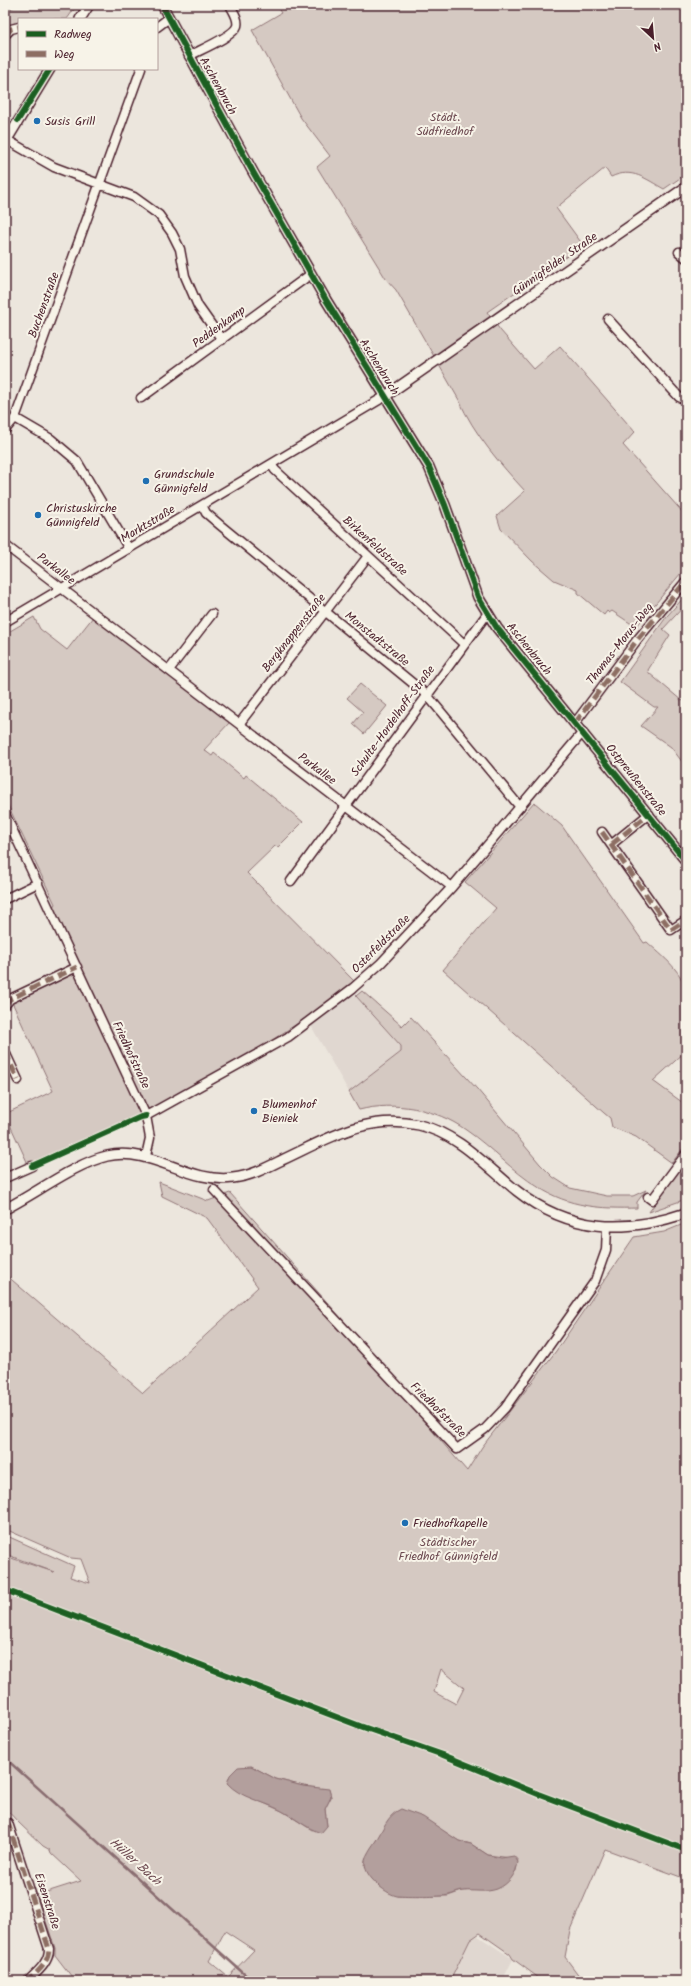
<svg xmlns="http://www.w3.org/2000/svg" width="691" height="1986" font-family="Kalam,sans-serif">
	<rect width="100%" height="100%" fill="#ece6dd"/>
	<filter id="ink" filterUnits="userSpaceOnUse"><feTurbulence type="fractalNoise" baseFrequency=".025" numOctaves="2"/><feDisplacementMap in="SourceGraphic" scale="8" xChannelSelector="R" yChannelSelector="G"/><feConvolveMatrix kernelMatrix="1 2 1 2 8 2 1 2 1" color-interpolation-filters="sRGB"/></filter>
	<g filter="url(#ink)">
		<path fill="#e0d7d0" d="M 347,995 L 356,996 L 401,1046 L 401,1052 L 349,1092 L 310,1024 Z
			M 478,1936 L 513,1959 L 502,1981 L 450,1981 L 470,1940 L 473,1937 Z"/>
		<path fill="#d5c9c2" stroke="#907476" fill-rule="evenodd" d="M 17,5 L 77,5 L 67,19 L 19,19 L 19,25 L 14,23 L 5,32 L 5,12 Z
			M 276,5 L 686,5 L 686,174 L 664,189 C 646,179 632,167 611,177 L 605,168 L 556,208 L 583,245 L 487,312 L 500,330 L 534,369 L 560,346 L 635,432 L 623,445 L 686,516 L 686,567 L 636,627 L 612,611 L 609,613 L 607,611 L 604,615 L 578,593 L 578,590 L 554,580 L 532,561 L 501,529 L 497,516 L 525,491 C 500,464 474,434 459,400 L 396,290 L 386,279 L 317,167 L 330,156 L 301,118 L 252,30 L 281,13 Z
			M 685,596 L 686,604 L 663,629 L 670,635 L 648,670 L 649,673 L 682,701 L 686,698 L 686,767 L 671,747 L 641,726 L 658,707 L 654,707 L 620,682 L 667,616 Z
			M 34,617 L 40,629 L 67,650 L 93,617 L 230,722 L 204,750 L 212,756 L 214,753 L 244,778 L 246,775 L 303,822 L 278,847 L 275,846 L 247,873 L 354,981 L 306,1018 L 269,1042 L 209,1077 L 149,1110 L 28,1164 L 5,1114 L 53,1091 L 12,1002 L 81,969 L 52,908 L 55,904 L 5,799 L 5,634 Z
			M 360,684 L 387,706 L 364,734 L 353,724 L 363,712 L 347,698 Z
			M 534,802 L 562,826 L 644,943 L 647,942 C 662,956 686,973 686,996 L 683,997 L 686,1001 L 686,1051 L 653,1081 L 686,1105 L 686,1144 L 672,1163 L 636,1137 L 612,1127 L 610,1118 L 604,1113 L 443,970 L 496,908 L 465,882 Z
			M 362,991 L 402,1026 L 411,1017 L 477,1089 L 540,1164 L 553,1177 L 570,1188 L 607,1196 L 633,1196 L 646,1190 L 637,1202 L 637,1208 C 601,1209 569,1207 538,1187 C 512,1171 491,1147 466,1130 C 435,1108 395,1101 359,1110 L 349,1092 L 401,1052 L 401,1046 L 356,996 Z
			M 686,1160 L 686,1199 L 649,1212 Z
			M 159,1182 L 208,1201 L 230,1193 L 366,1346 L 363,1351 L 467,1471 L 482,1447 L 556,1351 L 634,1237 L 664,1232 L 686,1223 L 686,1879 L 605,1849 L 570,1930 L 565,1957 L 583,1981 L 543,1981 L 513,1959 L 510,1954 L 480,1933 L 470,1940 L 450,1981 L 75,1981 L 55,1955 L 55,1948 L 37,1895 L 81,1881 L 51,1853 L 50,1850 L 43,1846 L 18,1822 L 5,1808 L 5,1556 L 54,1572 L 5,1554 L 5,1535 L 74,1566 L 70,1577 L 90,1583 L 81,1559 L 71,1558 L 5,1529 L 5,1274 L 143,1393 L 258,1287 L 207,1218 L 162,1196 ZM 441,1669 L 464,1688 L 456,1704 L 434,1692 ZM 251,1766 L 276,1779 L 303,1786 L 329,1790 L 331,1797 L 325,1809 L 327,1826 L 312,1830 L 282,1811 L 252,1798 ZM 382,1832 L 444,1832 L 459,1841 L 471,1844 L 488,1855 L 518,1859 L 516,1871 L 471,1890 L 462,1891 L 448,1896 L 398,1896 L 364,1865 L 366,1857 ZM 225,1931 L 254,1950 L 228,1977 L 209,1961 Z"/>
		<path fill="#b39f9d" stroke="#896c6f" d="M 251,1766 L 276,1779 L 303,1786 L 329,1789 L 331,1797 L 325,1809 L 327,1826 L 321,1833 C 306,1828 294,1817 280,1810 C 263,1801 240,1798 227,1783 L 230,1775 L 238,1767 Z
			M 401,1809 L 423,1817 L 459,1841 L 471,1844 L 488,1855 L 501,1858 L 514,1856 L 518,1862 C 516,1874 509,1884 497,1889 C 486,1893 474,1890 464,1891 C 458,1891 454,1894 449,1895 C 441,1897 406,1897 397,1896 C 388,1894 378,1886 372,1879 C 360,1865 365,1856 375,1842 C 383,1830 387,1815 401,1809 Z"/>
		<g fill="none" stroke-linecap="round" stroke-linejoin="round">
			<path stroke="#896c6f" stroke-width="2.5" d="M 5,1758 L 252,1981"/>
			<g stroke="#4a1f2b" stroke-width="11">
				<path id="minor" d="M 157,27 L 169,18
					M 5,35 L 11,29 L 19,27
					M 189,56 C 200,50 234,36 237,26 C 239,19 233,11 230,5
					M 7,140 L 54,167 L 134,197 L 159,215 L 172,233 L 180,249 L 185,276 L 198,306 L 222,340
					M 679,252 L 686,258
					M 608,319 L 679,397 L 686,400
					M 141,398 L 311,274
					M 15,418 L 51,439 L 77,461 L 129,549
					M 5,430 L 15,418 L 28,382 L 141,69
					M 271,464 L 275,470 L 464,644
					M 202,505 L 206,513 L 220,525 L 427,695 L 520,807
					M 5,545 L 452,887
					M 5,622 L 384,397
					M 169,670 L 212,614
					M 575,723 L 637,640 L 686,581
					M 239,724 L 368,556
					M 5,814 L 146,1116 L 150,1138 L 146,1156
					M 602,832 L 671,930 L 686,920
					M 612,844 L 649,814
					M 291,881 L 487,614
					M 5,899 L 38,883
					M 5,1005 L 10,999 L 77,967
					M 5,1052 L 18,1080
					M 146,1116 L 288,1037 L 353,988 L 381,963 L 452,887 L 583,732
					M 5,1178 L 32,1166
					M 214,1190 L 457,1449 L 485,1429 L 505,1408 L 595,1281 L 606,1250 L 607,1227
					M 648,1197 L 652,1200 L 686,1154
					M 8,1823 L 49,1949 C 49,1963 37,1972 28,1981"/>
			</g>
			<g stroke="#4a1f2b" stroke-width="12">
				<path id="tertiary" d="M 162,5 L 253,172 L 326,300 L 429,467 L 445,505 L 478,597 L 497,628 L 686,861
					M 80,19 L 89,5
					M 5,143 L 50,69
					M 384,397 L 686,187
					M 5,1209 C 35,1194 76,1163 107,1156 C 152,1146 188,1184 233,1178 C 251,1176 266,1168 282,1160 C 329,1138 366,1114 419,1125 C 459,1134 487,1167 517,1191 C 569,1232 625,1234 686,1213"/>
			</g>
			<use href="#minor" stroke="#f7f3e8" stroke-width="8"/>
			<use href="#tertiary" stroke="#f7f3e8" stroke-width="9"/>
			<path stroke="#8d6e63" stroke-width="5" stroke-dasharray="10 5" stroke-linecap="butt" d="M 5,35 L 11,29 L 19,27
				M 575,723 L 637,640 L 686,581
				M 602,832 L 671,930 L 686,920
				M 612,844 L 649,814
				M 5,1005 L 10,999 L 77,967
				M 5,1052 L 18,1080
				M 8,1823 L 49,1949 C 49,1963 37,1972 28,1981"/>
			<g stroke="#f7f3e8" stroke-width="8">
				<path id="cycleway" d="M 162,5 L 253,172 L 326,300 L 429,467 L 445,505 L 478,597 L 497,628 L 686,861
					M 18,120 L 50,69
					M 32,1166 L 141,1117 L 146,1116
					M 5,1590 L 360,1726 L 443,1755 L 538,1794 L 686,1850"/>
			</g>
			<use href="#cycleway" stroke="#1b5e20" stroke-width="6"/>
		</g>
	</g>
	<g fill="#1f6fb2" stroke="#f7f3e8" stroke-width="1.5">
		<circle cx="37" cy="121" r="4"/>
		<circle cx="146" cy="481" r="4"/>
		<circle cx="38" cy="515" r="4"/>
		<circle cx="254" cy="1111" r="4"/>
		<circle cx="405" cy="1523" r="4"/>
	</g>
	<g text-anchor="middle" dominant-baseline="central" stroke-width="4" stroke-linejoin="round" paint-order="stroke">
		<g font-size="12" fill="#4a1f2b" stroke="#f7f3e8">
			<text transform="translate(218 86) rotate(61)">Aschenbruch</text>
			<text transform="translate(555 264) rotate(-35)">Günnigfelder Straße</text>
			<text transform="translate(44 305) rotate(-70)">Buchenstraße</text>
			<text transform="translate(219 327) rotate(-36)">Peddenkamp</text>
			<text transform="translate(379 367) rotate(58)">Aschenbruch</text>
			<text transform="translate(148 524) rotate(-31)">Marktstraße</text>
			<text transform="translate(375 546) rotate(42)">Birkenfeldstraße</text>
			<text transform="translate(56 569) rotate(37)">Parkallee</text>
			<text transform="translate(294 633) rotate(-52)">Bergknappenstraße</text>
			<text transform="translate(377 639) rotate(39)">Monstadtstraße</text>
			<text transform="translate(620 644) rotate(-52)">Thomas-Morus-Weg</text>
			<text transform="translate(529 649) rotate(51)">Aschenbruch</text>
			<text transform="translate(393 721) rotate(-54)">Schulte-Hordelhoff-Straße</text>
			<text transform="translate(317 769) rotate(37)">Parkallee</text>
			<text transform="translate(636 780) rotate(51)">Ostpreußenstraße</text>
			<text transform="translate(381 944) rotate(-45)">Osterfeldstraße</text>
			<text transform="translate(131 1055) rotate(65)">Friedhofstraße</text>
			<text transform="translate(438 1410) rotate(45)">Friedhofstraße</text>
			<text transform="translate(47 1901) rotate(72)">Eisenstraße</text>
		</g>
		<g font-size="12" fill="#6d4a51" stroke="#f7f3e8">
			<text x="445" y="117">Städt.<tspan x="445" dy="14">Südfriedhof</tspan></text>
			<text x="448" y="1542">Städtischer<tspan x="448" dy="14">Friedhof Günnigfeld</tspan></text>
		</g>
		<g font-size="12" fill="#4a1f2b" stroke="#f7f3e8" text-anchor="start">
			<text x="45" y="121">Susis Grill</text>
			<text x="154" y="474">Grundschule<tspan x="154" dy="14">Günnigfeld</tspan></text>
			<text x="46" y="508">Christuskirche<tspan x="46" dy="14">Günnigfeld</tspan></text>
			<text x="262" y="1104">Blumenhof<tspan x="262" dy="14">Bieniek</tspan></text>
			<text x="413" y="1523">Friedhofkapelle</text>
		</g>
		<g font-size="13" font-style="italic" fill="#6f4c53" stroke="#f7f3e8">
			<text transform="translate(135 1862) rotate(42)">Hüller Bach</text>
		</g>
	</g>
	<rect width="691" height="1986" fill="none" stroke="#f7f3e8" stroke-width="20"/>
	<rect x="10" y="10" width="671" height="1966" fill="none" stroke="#4a1f2b" stroke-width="1.5" filter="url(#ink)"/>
	<rect x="18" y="18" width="140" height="52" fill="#f7f3e8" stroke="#b29e9c"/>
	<rect x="26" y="31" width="20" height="6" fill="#1b5e20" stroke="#b29e9c"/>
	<text x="54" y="38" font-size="12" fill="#4a1f2b">Radweg</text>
	<rect x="26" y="51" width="20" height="6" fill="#8d6e63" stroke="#b29e9c"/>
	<text x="54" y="58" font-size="12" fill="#4a1f2b">Weg</text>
	<g transform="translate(653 38) rotate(154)" stroke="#f7f3e8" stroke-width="3" paint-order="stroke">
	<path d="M0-3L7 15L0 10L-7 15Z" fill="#4a1f2b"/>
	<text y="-6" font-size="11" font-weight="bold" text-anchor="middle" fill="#4a1f2b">N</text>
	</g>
</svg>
